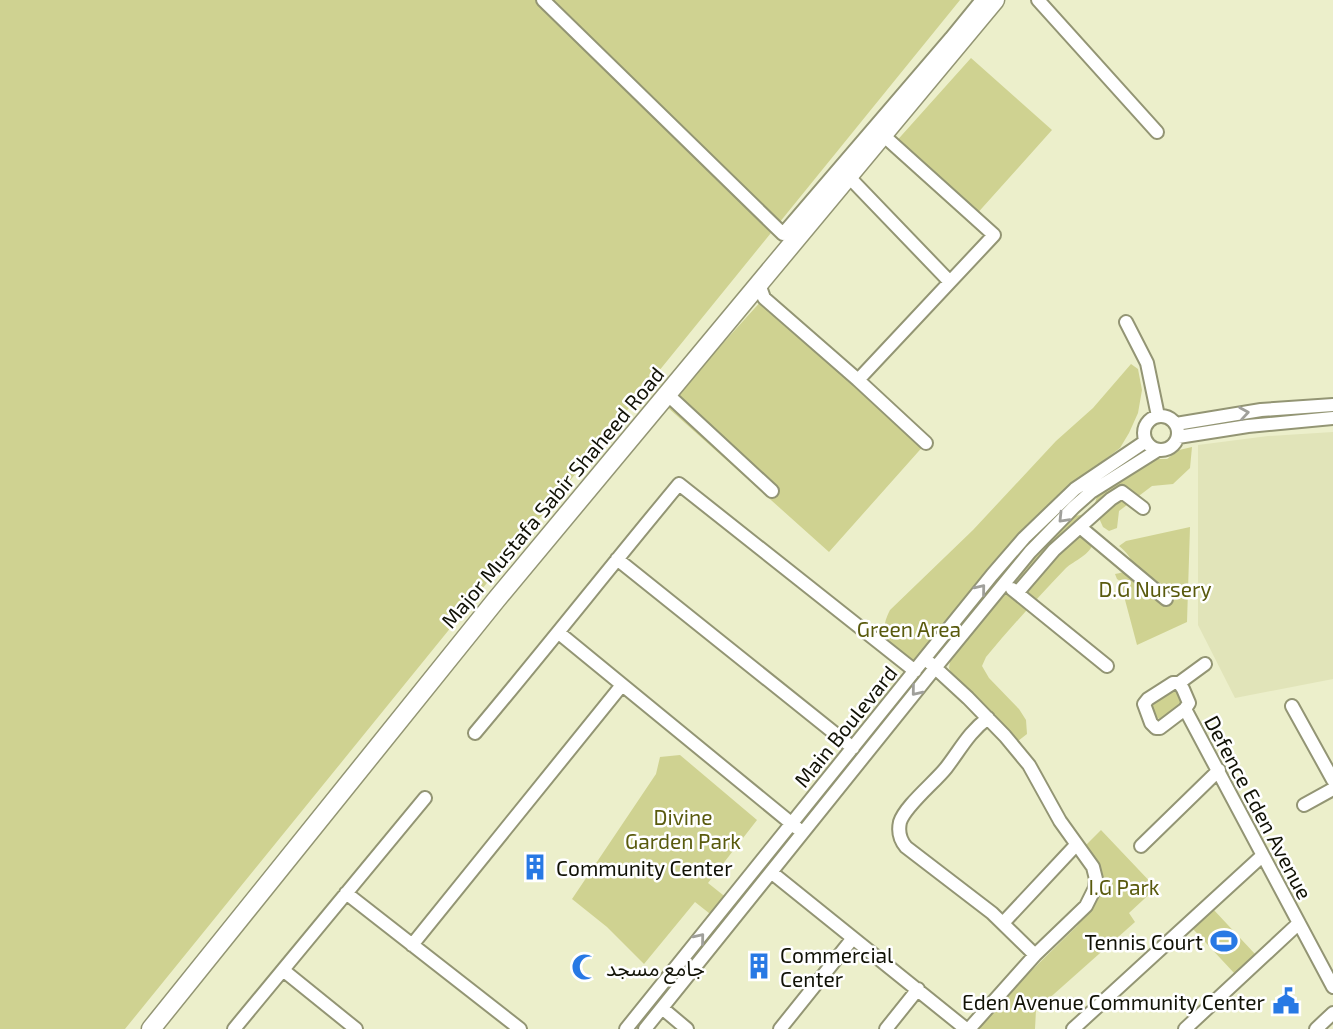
<svg xmlns="http://www.w3.org/2000/svg" width="1333" height="1029" font-family="'Exo 2','Noto Sans Arabic',sans-serif">
	<rect width="100%" height="100%" fill="#ecefcb"/>
	<path fill="#e1e4b9" d="M 1333,432 L 1333,679 L 1235,698 L 1198,625 L 1198,445 L 1268,436 Z"/>
	<path fill="#cfd291" d="M 0,0 L 960,0 L 125,1029 L 0,1029 Z
		M 971,58 L 1052,130 L 974,217 L 893,145 Z
		M 764,298 L 926,443 L 829,552 L 666,406 Z
		M 1131,364 L 1138,369 L 1142,390 L 1138,413 L 1129,433 L 1120,448 L 1060,494 L 1022,530 L 996,559 L 917,658 L 912,661 L 889,648 C 884,630 882,626 890,610 L 973,530 L 1056,441 L 1093,408 Z
		M 1192,447 L 1190,468 L 1173,484 L 1152,486 L 1119,511 L 1117,528 L 1109,531 L 1103,527 L 1094,507 L 1097,496 L 1103,490 L 1155,459 L 1167,459 L 1179,450 Z
		M 1081,515 C 1086,523 1096,533 1093,543 C 1091,554 1074,561 1066,568 C 1038,597 1012,626 986,657 L 982,666 L 989,678 L 1019,709 L 1026,720 L 1027,734 L 1018,741 L 985,706 L 954,679 L 949,668 L 951,655 L 1051,538 L 1073,516 Z
		M 1190,527 L 1187,622 L 1137,645 L 1120,581 L 1117,579 L 1115,574 C 1138,570 1134,558 1119,546 L 1126,541 Z
		M 1171,691 L 1177,691 L 1182,700 C 1179,708 1169,719 1160,720 L 1153,714 L 1153,705 L 1164,694 Z
		M 680,755 L 757,820 L 708,883 L 728,899 L 714,917 L 695,902 L 644,964 L 607,927 L 572,899 L 656,774 L 660,757 Z
		M 1101,830 L 1156,888 L 1129,913 L 1135,922 L 1036,1010 L 1035,1029 L 980,1029 L 988,1013 L 1077,926 L 1097,900 L 1102,890 L 1100,879 L 1084,847 Z
		M 1213,909 L 1255,954 L 1235,974 L 1193,929 Z"/>
	<g fill="none" stroke-linecap="round" stroke-linejoin="round">
		<g stroke="#939574" stroke-width="16">
			<path id="street" d="M 543,0 L 783,234 L 951,38 L 982,0
				M 1038,0 L 1157,132
				M 848,176 L 950,282
				M 759,284 L 764,298 L 858,380 L 926,443
				M 1126,322 L 1147,363 L 1158,416
				M 858,380 L 994,235 L 883,135
				M 667,394 L 772,491
				M1144 433a17 17 0 1 1 34 0a17 17 0 1 1-34 0Z
				M 1176,424 L 1261,410 L 1333,405
				M 1178,437 L 1248,426 L 1333,418
				M 1080,527 L 1166,599
				M 617,559 L 853,748
				M 1012,589 L 1107,666
				M 1017,593 L 1054,550 L 1111,499 L 1122,492 L 1143,508
				M 559,633 L 797,828
				M 930,663 L 968,698 L 1005,736 L 1029,765 L 1060,821 L 1093,867 L 1096,879 L 1095,888 L 1086,906 L 1035,955 L 969,1029
				M 1179,683 L 1183,689 L 1189,703 L 1185,709 L 1333,987
				M 1292,706 L 1333,780
				M 1185,709 L 1160,728 L 1156,728 L 1151,723 L 1144,704 L 1148,699 L 1173,683 L 1179,683 L 1205,664
				M 988,718 C 969,732 960,750 946,768 C 935,782 905,806 900,822 C 898,831 900,840 906,847 L 992,913 L 1035,955
				M 475,733 C 544,651 610,567 679,484 L 915,671
				M 1304,805 L 1333,789
				M 1141,846 L 1219,770
				M 771,872 L 966,1029
				M 346,893 L 520,1029
				M 1003,923 L 1076,845
				M 412,945 L 622,685
				M 283,970 L 356,1029
				M 662,1008 L 687,1029
				M 234,1029 L 425,798
				M 626,1029 L 924,659 L 992,575 L 1024,538 L 1075,489 L 1146,441
				M 645,1029 L 935,668 L 1030,552 L 1074,507 L 1091,492 L 1158,450
				M 780,1029 L 853,938
				M 886,1029 L 918,989
				M 1073,1029 L 1262,856
				M 1185,1029 L 1299,923
				M 1316,1029 L 1333,1013"/>
		</g>
		<g stroke="#939574" stroke-width="21">
			<path id="secondary" d="M 151,1029 L 496,600 L 995,0"/>
		</g>
		<use href="#street" stroke="#fff" stroke-width="12"/>
		<use href="#secondary" stroke="#fff" stroke-width="18"/>
	</g>
	<defs><path id="oneway-chevron" d="M-2-3.5L2.5 0L-2 3.5" fill="none" stroke-width="1.6" stroke-linecap="round" stroke-linejoin="round" transform="scale(1.75)"/></defs>
	<g stroke="#a0a09b">
		<use href="#oneway-chevron" transform="translate(1244 413) rotate(-9)"/>
		<use href="#oneway-chevron" transform="translate(1063 518) rotate(134)"/>
		<use href="#oneway-chevron" transform="translate(981 589) rotate(-51)"/>
		<use href="#oneway-chevron" transform="translate(916 691) rotate(129)"/>
		<use href="#oneway-chevron" transform="translate(700 938) rotate(-51)"/>
	</g>
	<defs>
		<g id="building-bare" transform="scale(2.1)"><path d="M-4-6H4V6H1V3H-1V6H-4ZM-2.5-4.3h1.7v1.8h-1.7ZM.8-4.3h1.7v1.8H.8ZM-2.5-1h1.7V.8h-1.7ZM.8-1h1.7V.8H.8Z" fill="#2879e4" stroke="#fff" stroke-width="2.5" paint-order="stroke"/></g>
		<g id="stadium-bare" transform="scale(2.1)"><path d="M0-5a6.5 5 0 1 0 0 10a6.5 5 0 1 0 0-10ZM-3.5-1.8h7v3.6h-7Z" fill="#2879e4" stroke="#fff" stroke-width="2.5" paint-order="stroke"/></g>
		<g id="mosque-bare" transform="scale(2.1)"><path d="M3.5-4.9A6 6 0 1 0 3.5 4.9A5 5 0 1 1 3.5-4.9Z" fill="#2879e4" stroke="#fff" stroke-width="2.5" paint-order="stroke"/></g>
		<g id="civic-bare" transform="scale(2.1)"><path d="M-.6-6.5H3V-4.5H.6V-3L4-1V1h2V6H-6V1h2V-1L-.6-3ZM-1.2 2.5V6h2.4V2.5Z" fill="#2879e4" stroke="#fff" stroke-width="2.5" paint-order="stroke"/></g>
	</defs>
	<g fill-rule="evenodd">
		<use href="#building-bare" x="535" y="867"/>
		<use href="#stadium-bare" x="1224" y="941"/>
		<use href="#building-bare" x="759" y="966"/>
		<use href="#mosque-bare" x="585" y="967"/>
		<use href="#civic-bare" x="1286" y="1001"/>
	</g>
	<g text-anchor="middle" dominant-baseline="central" stroke-width="5" stroke-linejoin="round" paint-order="stroke">
		<g font-size="21" fill="#111206" stroke="#fff">
			<text transform="translate(552 497) rotate(-50)">Major Mustafa Sabir Shaheed Road</text>
			<text transform="translate(845 726) rotate(-51)">Main Boulevard</text>
			<text transform="translate(1259 807) rotate(62)">Defence Eden Avenue</text>
		</g>
		<g font-size="21" fill="#595a0d" stroke="#fff">
			<text x="1155" y="588">D.G Nursery</text>
			<text x="909" y="628">Green Area</text>
			<text x="683" y="816">Divine<tspan x="683" dy="24">Garden Park</tspan></text>
			<text x="1124" y="886">I.G Park</text>
		</g>
		<g font-size="21" fill="#111206" stroke="#fff" text-anchor="start">
			<text x="556" y="867">Community Center</text>
			<text x="1203" y="941" text-anchor="end">Tennis Court</text>
			<text x="780" y="954">Commercial<tspan x="780" dy="24">Center</tspan></text>
			<text x="606" y="967">جامع مسجد</text>
			<text x="1265" y="1001" text-anchor="end">Eden Avenue Community Center</text>
		</g>
	</g>
</svg>
